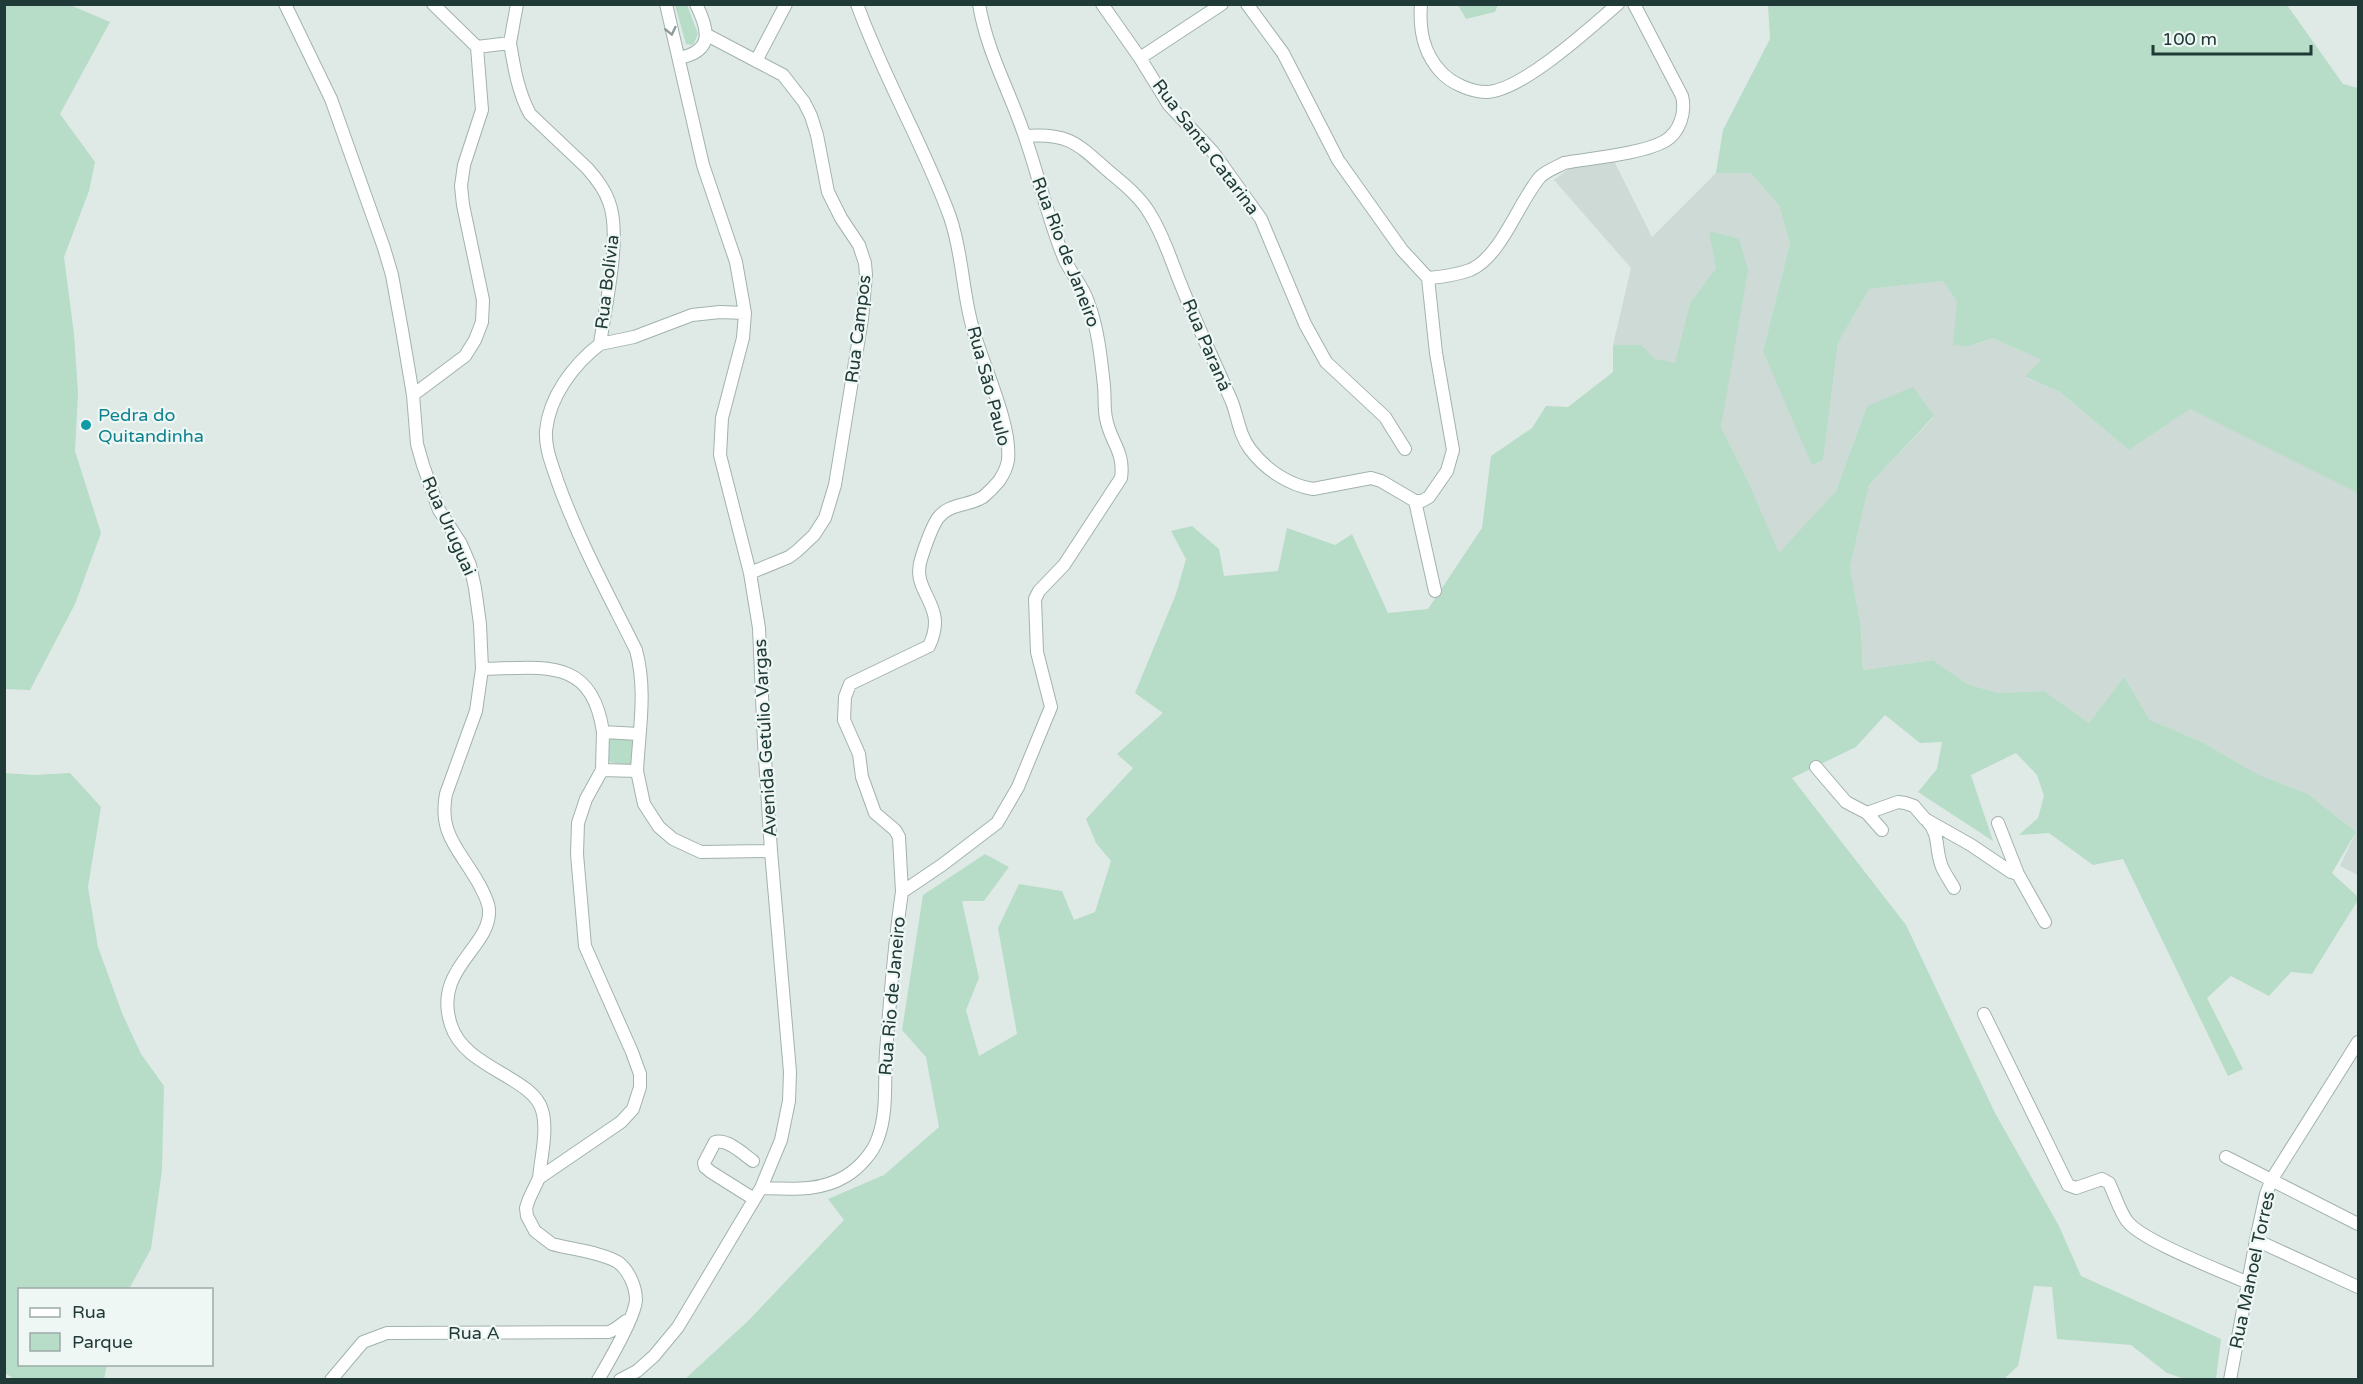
<svg xmlns="http://www.w3.org/2000/svg" width="2363" height="1384" font-family="'Varela Round',sans-serif">
	<rect width="100%" height="100%" fill="#dfeae7"/>
	<path fill="#cddad6" d="M 1614,161 L 1652,237 L 1716,173 L 1751,173 L 1779,206 L 1790,243 L 1763,351 L 1823,459 L 1838,343 L 1869,289 L 1943,281 L 1957,300 L 1969,346 L 1993,338 L 2041,360 L 2026,378 L 2060,392 L 2129,450 L 2190,409 L 2358,490 L 2358,875 L 2340,866 L 2356,832 L 2308,794 L 2259,775 L 2202,742 L 2150,720 L 2124,677 L 2089,723 L 2044,691 L 1998,693 L 1967,684 L 1933,660 L 1863,670 L 1861,628 L 1850,567 L 1869,485 L 1934,417 L 1867,406 L 1836,491 L 1779,554 L 1748,481 L 1721,427 L 1728,376 L 1716,268 L 1690,303 L 1675,364 L 1655,359 L 1642,345 L 1613,345 L 1631,268 L 1554,180 L 1570,168 Z"/>
	<path fill="#b7dcc7" d="M 5,4 L 70,5 L 110,22 L 60,114 L 95,162 L 89,191 L 64,257 L 74,334 L 78,392 L 75,451 L 101,533 L 75,604 L 30,690 L 4,689 Z
		M 675,5 L 687,5 L 698,34 L 693,45 L 686,44 Z
		M 1458,5 L 1498,5 L 1495,12 L 1466,19 Z
		M 1768,5 L 2287,5 L 2343,84 L 2358,88 L 2358,493 L 2190,409 L 2129,450 L 2060,392 L 2025,377 L 2041,360 L 1993,338 L 1969,346 L 1953,345 L 1957,301 L 1943,281 L 1869,289 L 1838,343 L 1823,460 L 1812,465 L 1763,351 L 1790,243 L 1779,206 L 1751,173 L 1716,173 L 1723,130 L 1770,39 Z
		M 1709,231 L 1739,239 L 1748,270 L 1721,427 L 1748,481 L 1779,553 L 1836,491 L 1867,406 L 1913,387 L 1934,416 L 1869,485 L 1850,567 L 1861,628 L 1863,670 L 1933,660 L 1967,684 L 1998,693 L 2044,691 L 2089,723 L 2124,677 L 2150,720 L 2202,742 L 2259,775 L 2308,794 L 2356,832 L 2332,873 L 2358,897 L 2358,900 L 2312,974 L 2291,972 L 2269,996 L 2231,976 L 2207,998 L 2243,1069 L 2228,1076 L 2123,859 L 2093,865 L 2049,833 L 2019,835 L 2038,818 L 2044,796 L 2037,775 L 2016,753 L 1971,775 L 1993,841 L 1918,792 L 1937,769 L 1942,742 L 1920,743 L 1885,715 L 1856,747 L 1792,778 L 1906,925 L 1995,1113 L 2059,1226 L 2081,1276 L 2221,1339 L 2216,1379 L 2185,1379 L 2167,1373 L 2131,1345 L 2057,1339 L 2052,1287 L 2034,1286 L 2018,1366 L 2004,1379 L 684,1380 L 749,1320 L 844,1220 L 828,1199 L 884,1175 L 939,1127 L 926,1057 L 902,1030 L 923,895 L 985,854 L 1009,867 L 984,901 L 962,901 L 979,978 L 966,1010 L 979,1056 L 1017,1034 L 998,928 L 1019,884 L 1062,891 L 1074,920 L 1095,912 L 1111,861 L 1096,843 L 1086,819 L 1133,768 L 1117,754 L 1163,713 L 1135,693 L 1176,594 L 1186,559 L 1171,531 L 1192,526 L 1219,549 L 1224,576 L 1278,571 L 1287,528 L 1335,545 L 1352,534 L 1388,613 L 1428,609 L 1482,528 L 1491,456 L 1532,428 L 1546,406 L 1568,407 L 1613,372 L 1613,345 L 1642,345 L 1655,359 L 1675,363 L 1690,303 L 1716,268 Z
		M 612,737 L 632,738 L 634,742 L 633,764 L 630,766 L 610,762 C 606,756 607,742 612,737 Z
		M 4,773 L 34,775 L 70,773 L 101,807 L 88,887 L 98,947 L 122,1013 L 141,1054 L 164,1086 L 162,1170 L 151,1249 L 129,1289 L 20,1290 L 20,1364 L 107,1365 L 104,1379 L 14,1379 L 5,1373 Z"/>
	<g fill="none" stroke-linecap="round" stroke-linejoin="round">
		<g stroke="#a2b2af" stroke-width="14">
			<path id="minor" d="M 285,4 L 331,99 L 384,248 L 392,275 L 402,330 L 413,395 L 417,444 L 423,465 L 439,510 L 461,544 L 470,565 L 475,588 L 480,624 L 482,669 L 476,711 L 446,794 C 438,835 461,851 479,884 C 483,892 488,900 489,909 C 492,948 432,968 451,1025 C 464,1068 533,1077 542,1110 C 548,1130 541,1157 539,1178
				M 433,4 L 477,47
				M 857,4 C 883,77 924,145 950,217 C 963,254 962,292 973,329 C 982,363 1012,425 1008,460 C 1007,468 1003,475 999,481 C 994,487 989,492 983,497 C 969,506 949,503 938,518 C 931,528 926,544 922,556 C 908,593 950,603 929,646 L 850,684 L 845,697 L 844,720 L 859,754 L 862,777 L 875,813 L 895,830 L 899,837 L 902,892
				M 1102,4 L 1140,58 L 1169,105 L 1213,152 L 1261,219 L 1305,324 L 1326,362 L 1385,417 L 1405,449
				M 1421,4 C 1419,30 1423,53 1441,72 C 1451,83 1471,92 1486,92 C 1521,92 1591,27 1618,4
				M 707,35 L 783,75 L 804,102 L 811,116 L 817,135 L 828,192 L 841,218 L 859,245 L 865,263 L 866,275 L 862,319 L 835,485 L 825,518 L 814,535 L 797,551 L 789,557 L 750,573
				M 510,43 C 514,67 518,92 530,114 L 587,168 C 596,178 605,190 609,202 C 622,236 605,307 600,344 C 573,365 549,397 546,431 C 545,449 552,464 557,480 C 578,539 608,594 636,650 C 647,691 639,730 637,771 L 602,770 L 603,732 L 639,734
				M 679,58 C 714,51 709,30 696,4
				M 1140,58 L 1222,4
				M 756,61 L 786,4
				M 1025,136 C 1067,133 1076,142 1106,169 C 1121,182 1140,196 1150,214 C 1164,236 1171,261 1181,285 C 1197,325 1215,363 1232,402 C 1238,418 1239,434 1250,449 C 1265,469 1288,485 1313,489 L 1371,478 L 1381,481 L 1415,501 L 1422,501 L 1429,497 L 1447,471 L 1453,450 L 1436,353 L 1428,278 L 1402,250 L 1338,160 L 1283,53 L 1247,4
				M 1428,278 C 1442,277 1456,275 1470,270 C 1501,257 1518,203 1540,177 C 1546,171 1557,167 1564,163 C 1592,158 1642,154 1665,141 C 1680,132 1686,112 1682,96 L 1634,4
				M 600,344 L 634,337 L 692,315 L 720,312 L 745,313
				M 413,395 L 465,356 L 475,340 L 482,322 L 483,300 L 463,205 L 461,186 L 464,165 L 482,110 L 477,47 L 510,43 L 517,4
				M 1415,501 L 1435,591
				M 482,669 C 543,668 592,656 603,732
				M 1816,767 L 1846,802 L 1867,813 L 1882,830
				M 637,771 L 644,804 L 659,827 L 673,839 L 701,852 L 771,851
				M 1867,813 L 1898,802 L 1905,803 L 1914,806 L 1925,819 L 1971,845 L 2011,872 L 2018,874
				M 1928,822 C 1940,834 1935,851 1942,867 C 1945,874 1950,881 1954,888
				M 1998,823 L 2018,874 L 2045,922
				M 1984,1014 L 2068,1185 L 2076,1188 L 2102,1179 L 2109,1183 C 2115,1195 2119,1210 2127,1221 C 2142,1241 2222,1271 2248,1283
				M 2226,1157 L 2358,1224
				M 753,1161 C 742,1153 728,1139 715,1142 L 704,1163 L 705,1167 L 711,1172 L 754,1199
				M 761,1188 C 790,1189 820,1192 846,1176 C 859,1168 873,1153 878,1138 C 888,1111 884,1080 886,1052 C 890,998 894,945 902,892 L 942,865 L 997,823 L 1018,787 L 1051,707 L 1037,652 L 1035,599 L 1039,591 L 1064,565 L 1121,478 C 1125,451 1110,442 1106,418 C 1104,408 1105,397 1104,386 C 1101,358 1098,328 1088,302 C 1083,286 1071,274 1064,258 C 1048,219 1039,177 1025,137 C 1010,91 987,53 979,4
				M 2256,1240 L 2358,1287
				M 331,1380 L 363,1342 L 387,1333 L 609,1332 L 615,1329 L 626,1321
				M 598,1380 C 608,1363 635,1318 636,1300 C 636,1287 629,1271 619,1263 C 605,1253 570,1249 552,1244 L 535,1231 L 527,1216 L 526,1208 L 529,1199 L 539,1178 L 621,1122 L 633,1109 L 640,1087 L 640,1074 L 632,1052 L 585,946 L 577,854 L 578,823 L 586,799 L 602,770
				M 620,1380 L 637,1371 L 654,1356 L 678,1327 L 761,1188 L 781,1140 L 789,1101 L 790,1072 L 771,851 L 764,742 L 759,628 L 750,573 L 720,455 L 722,418 L 743,338 L 745,313 L 736,262 L 703,165 L 666,4
				M 2230,1380 L 2256,1240 L 2266,1194 L 2272,1179 L 2358,1042"/>
		</g>
		<use href="#minor" stroke="#fff" stroke-width="12"/>
	</g>
	<defs><path id="oneway-chevron" d="M-2-3.5L2.5 0L-2 3.5" fill="none" stroke-width="1.6" stroke-linecap="round" stroke-linejoin="round" transform="scale(1.5)"/></defs>
	<use stroke="#909c9c" href="#oneway-chevron" transform="translate(671 31) rotate(77)"/>
	<circle fill="#0f9aa8" stroke="#eff7f4" stroke-width="2" cx="86" cy="425" r="6"/>
	<g text-anchor="middle" dominant-baseline="central" stroke-width="4.5" stroke-linejoin="round" paint-order="stroke">
		<g font-size="18" fill="#203a38" stroke="#eff7f4">
			<text transform="translate(1206 147) rotate(53)">Rua Santa Catarina</text>
			<text transform="translate(1066 252) rotate(69)">Rua Rio de Janeiro</text>
			<text transform="translate(607 282) rotate(-83)">Rua Bolívia</text>
			<text transform="translate(858 329) rotate(-83)">Rua Campos</text>
			<text transform="translate(1207 345) rotate(67)">Rua Paraná</text>
			<text transform="translate(989 386) rotate(75)">Rua São Paulo</text>
			<text transform="translate(449 526) rotate(66)">Rua Uruguai</text>
			<text transform="translate(765 738) rotate(-93)">Avenida Getúlio Vargas</text>
			<text transform="translate(892 996) rotate(-85)">Rua Rio de Janeiro</text>
			<text transform="translate(2252 1270) rotate(-78)">Rua Manoel Torres</text>
			<text x="474" y="1333">Rua A</text>
		</g>
		<g font-size="18" fill="#0d838f" stroke="#eff7f4" text-anchor="start">
			<text x="98" y="415">Pedra do<tspan x="98" dy="21">Quitandinha</tspan></text>
		</g>
	</g>
	<rect width="2363" height="1384" fill="none" stroke="#203a38" stroke-width="12"/>
	<rect x="18" y="1288" width="195" height="78" fill="#eff7f4" stroke="#9caba9" stroke-width="1.5"/>
	<rect x="30" y="1308" width="30" height="9" fill="#ffffff" stroke="#9caba9" stroke-width="1.5"/>
	<text x="72" y="1318" font-size="18" fill="#203a38">Rua</text>
	<rect x="30" y="1333" width="30" height="18" fill="#b7dcc7" stroke="#9caba9" stroke-width="1.5"/>
	<text x="72" y="1348" font-size="18" fill="#203a38">Parque</text>
	<path d="M2153 45v9h158v-9" fill="none" stroke="#203a38" stroke-width="3"/>
	<text x="2162" y="45" font-size="18" fill="#203a38" stroke="#eff7f4" stroke-width="4.5" paint-order="stroke">100 m</text>
</svg>
